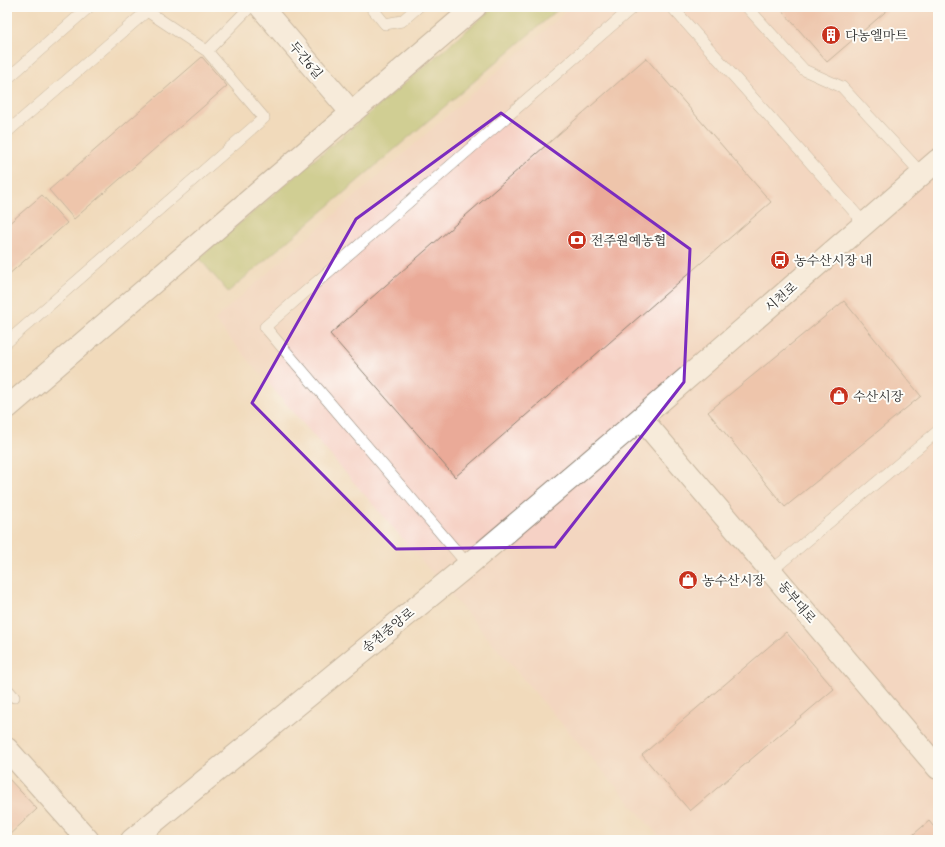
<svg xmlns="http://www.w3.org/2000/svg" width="945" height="847" font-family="'Gentium Book Plus','Noto Serif KR',serif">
	<rect width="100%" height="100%" fill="#fdfcf7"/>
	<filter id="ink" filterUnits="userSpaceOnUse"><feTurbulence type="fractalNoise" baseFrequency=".025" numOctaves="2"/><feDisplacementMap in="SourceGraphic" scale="8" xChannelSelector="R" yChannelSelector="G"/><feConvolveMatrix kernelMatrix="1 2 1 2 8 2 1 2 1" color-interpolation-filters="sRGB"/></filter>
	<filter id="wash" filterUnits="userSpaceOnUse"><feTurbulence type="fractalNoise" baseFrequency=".012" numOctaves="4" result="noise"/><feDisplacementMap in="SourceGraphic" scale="16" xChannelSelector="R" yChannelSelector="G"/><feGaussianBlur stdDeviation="0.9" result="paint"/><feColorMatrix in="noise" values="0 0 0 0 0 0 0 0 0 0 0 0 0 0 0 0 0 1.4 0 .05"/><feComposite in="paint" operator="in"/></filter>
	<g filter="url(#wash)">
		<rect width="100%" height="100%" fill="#f1dabb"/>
		<path fill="#f6d1c5" d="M 571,7 L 938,7 L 938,194 L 930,201 L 938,210 L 938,840 L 662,840 L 214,320 Z"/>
		<path fill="#a9be62" stroke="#6a7446" d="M 494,7 L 561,7 L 228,292 L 199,258 Z"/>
		<g id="blocks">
			<path fill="#eaaa98" d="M 779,7 L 891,7 L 827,62 Z
				M 202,57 L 227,86 L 74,219 L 49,190 Z
				M 646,58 L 771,202 L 455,477 L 330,334 Z
				M 42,195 L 67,223 L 7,276 L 7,225 Z
				M 844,301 L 921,396 L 785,507 L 708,412 Z
				M 786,632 L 834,689 L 690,811 L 642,755 Z
				M 7,777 L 37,809 L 7,837 Z
				M 929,821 L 938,832 L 938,840 L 907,840 Z"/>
		</g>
	</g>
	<g filter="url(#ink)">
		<use href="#blocks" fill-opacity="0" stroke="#8e8273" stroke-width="1"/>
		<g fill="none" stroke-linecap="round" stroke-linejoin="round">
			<g stroke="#8e8273" stroke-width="12">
				<path id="service" d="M 144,7 L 147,11 L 207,51 L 250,7
					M 371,7 L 385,24 L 402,21 L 418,7
					M 672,7 L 865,224
					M 747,7 L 804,70 L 842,87 L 922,174
					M 7,79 L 89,7
					M 7,132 L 147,11
					M 7,342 L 264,118 L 207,51
					M 468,565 L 265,327 L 633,7
					M 771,571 L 938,431
					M 7,689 L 14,697"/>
			</g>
			<g stroke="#8e8273" stroke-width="24">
				<path id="minor" d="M 261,7 L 352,113
					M 7,408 L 475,7
					M 641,418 L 938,768
					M 7,749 L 88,840
					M 132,840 L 468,565 L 641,418 L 938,160"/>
			</g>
			<use href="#service" stroke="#fff" stroke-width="11"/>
			<use href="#minor" stroke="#fff" stroke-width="22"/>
		</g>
	</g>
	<path d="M0 0H945V847H0ZM 501,113 L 690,249 L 684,382 L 555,547 L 396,549 L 252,403 L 356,219 Z" fill="#f1dabb" fill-opacity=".55" fill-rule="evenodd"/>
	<path fill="none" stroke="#7b2cbf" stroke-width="3" stroke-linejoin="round" d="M 501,113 L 690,249 L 684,382 L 555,547 L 396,549 L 252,403 L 356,219 Z"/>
	<defs>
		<g id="building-disc" transform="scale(1)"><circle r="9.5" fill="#c8321e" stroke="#fdfcf7"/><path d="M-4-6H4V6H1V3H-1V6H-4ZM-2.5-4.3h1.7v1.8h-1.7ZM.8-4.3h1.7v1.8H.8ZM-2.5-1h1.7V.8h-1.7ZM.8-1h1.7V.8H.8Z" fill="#fff"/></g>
		<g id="bank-disc" transform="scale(1)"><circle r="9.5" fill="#c8321e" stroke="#fdfcf7"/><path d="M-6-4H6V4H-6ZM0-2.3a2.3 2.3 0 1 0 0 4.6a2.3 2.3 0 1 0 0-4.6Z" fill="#fff"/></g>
		<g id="bus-disc" transform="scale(1)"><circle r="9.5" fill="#c8321e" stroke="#fdfcf7"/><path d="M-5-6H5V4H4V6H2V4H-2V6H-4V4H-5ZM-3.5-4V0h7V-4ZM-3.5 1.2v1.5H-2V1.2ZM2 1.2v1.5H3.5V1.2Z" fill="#fff"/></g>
		<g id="shop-disc" transform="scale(1)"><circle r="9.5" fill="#c8321e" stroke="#fdfcf7"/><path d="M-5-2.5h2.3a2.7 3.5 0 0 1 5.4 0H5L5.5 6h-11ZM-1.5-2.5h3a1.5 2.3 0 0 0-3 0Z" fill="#fff"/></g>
	</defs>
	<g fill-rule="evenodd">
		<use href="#building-disc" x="831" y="35"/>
		<use href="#bank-disc" x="577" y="240"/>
		<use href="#bus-disc" x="780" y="260"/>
		<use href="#shop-disc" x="839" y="396"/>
		<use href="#shop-disc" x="688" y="580"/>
	</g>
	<g text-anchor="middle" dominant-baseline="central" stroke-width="4" stroke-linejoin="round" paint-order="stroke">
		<g font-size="13" fill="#2b2b2b" stroke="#fdfcf7" text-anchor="start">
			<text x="845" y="35">다농엘마트</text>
			<text x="591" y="240">전주원예농협</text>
			<text x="794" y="260">농수산시장 내</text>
			<text x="853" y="396">수산시장</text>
			<text x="702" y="580">농수산시장</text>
		</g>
		<g font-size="13" fill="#2b2b2b" stroke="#fdfcf7">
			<text transform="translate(306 60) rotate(50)">두간6길</text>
			<text transform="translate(781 297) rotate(-41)">시천로</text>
			<text transform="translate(797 602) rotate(50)">동부대로</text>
			<text transform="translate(388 630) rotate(-39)">송천중앙로</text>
		</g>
	</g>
	<rect width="945" height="847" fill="none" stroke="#fdfcf7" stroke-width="24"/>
</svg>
